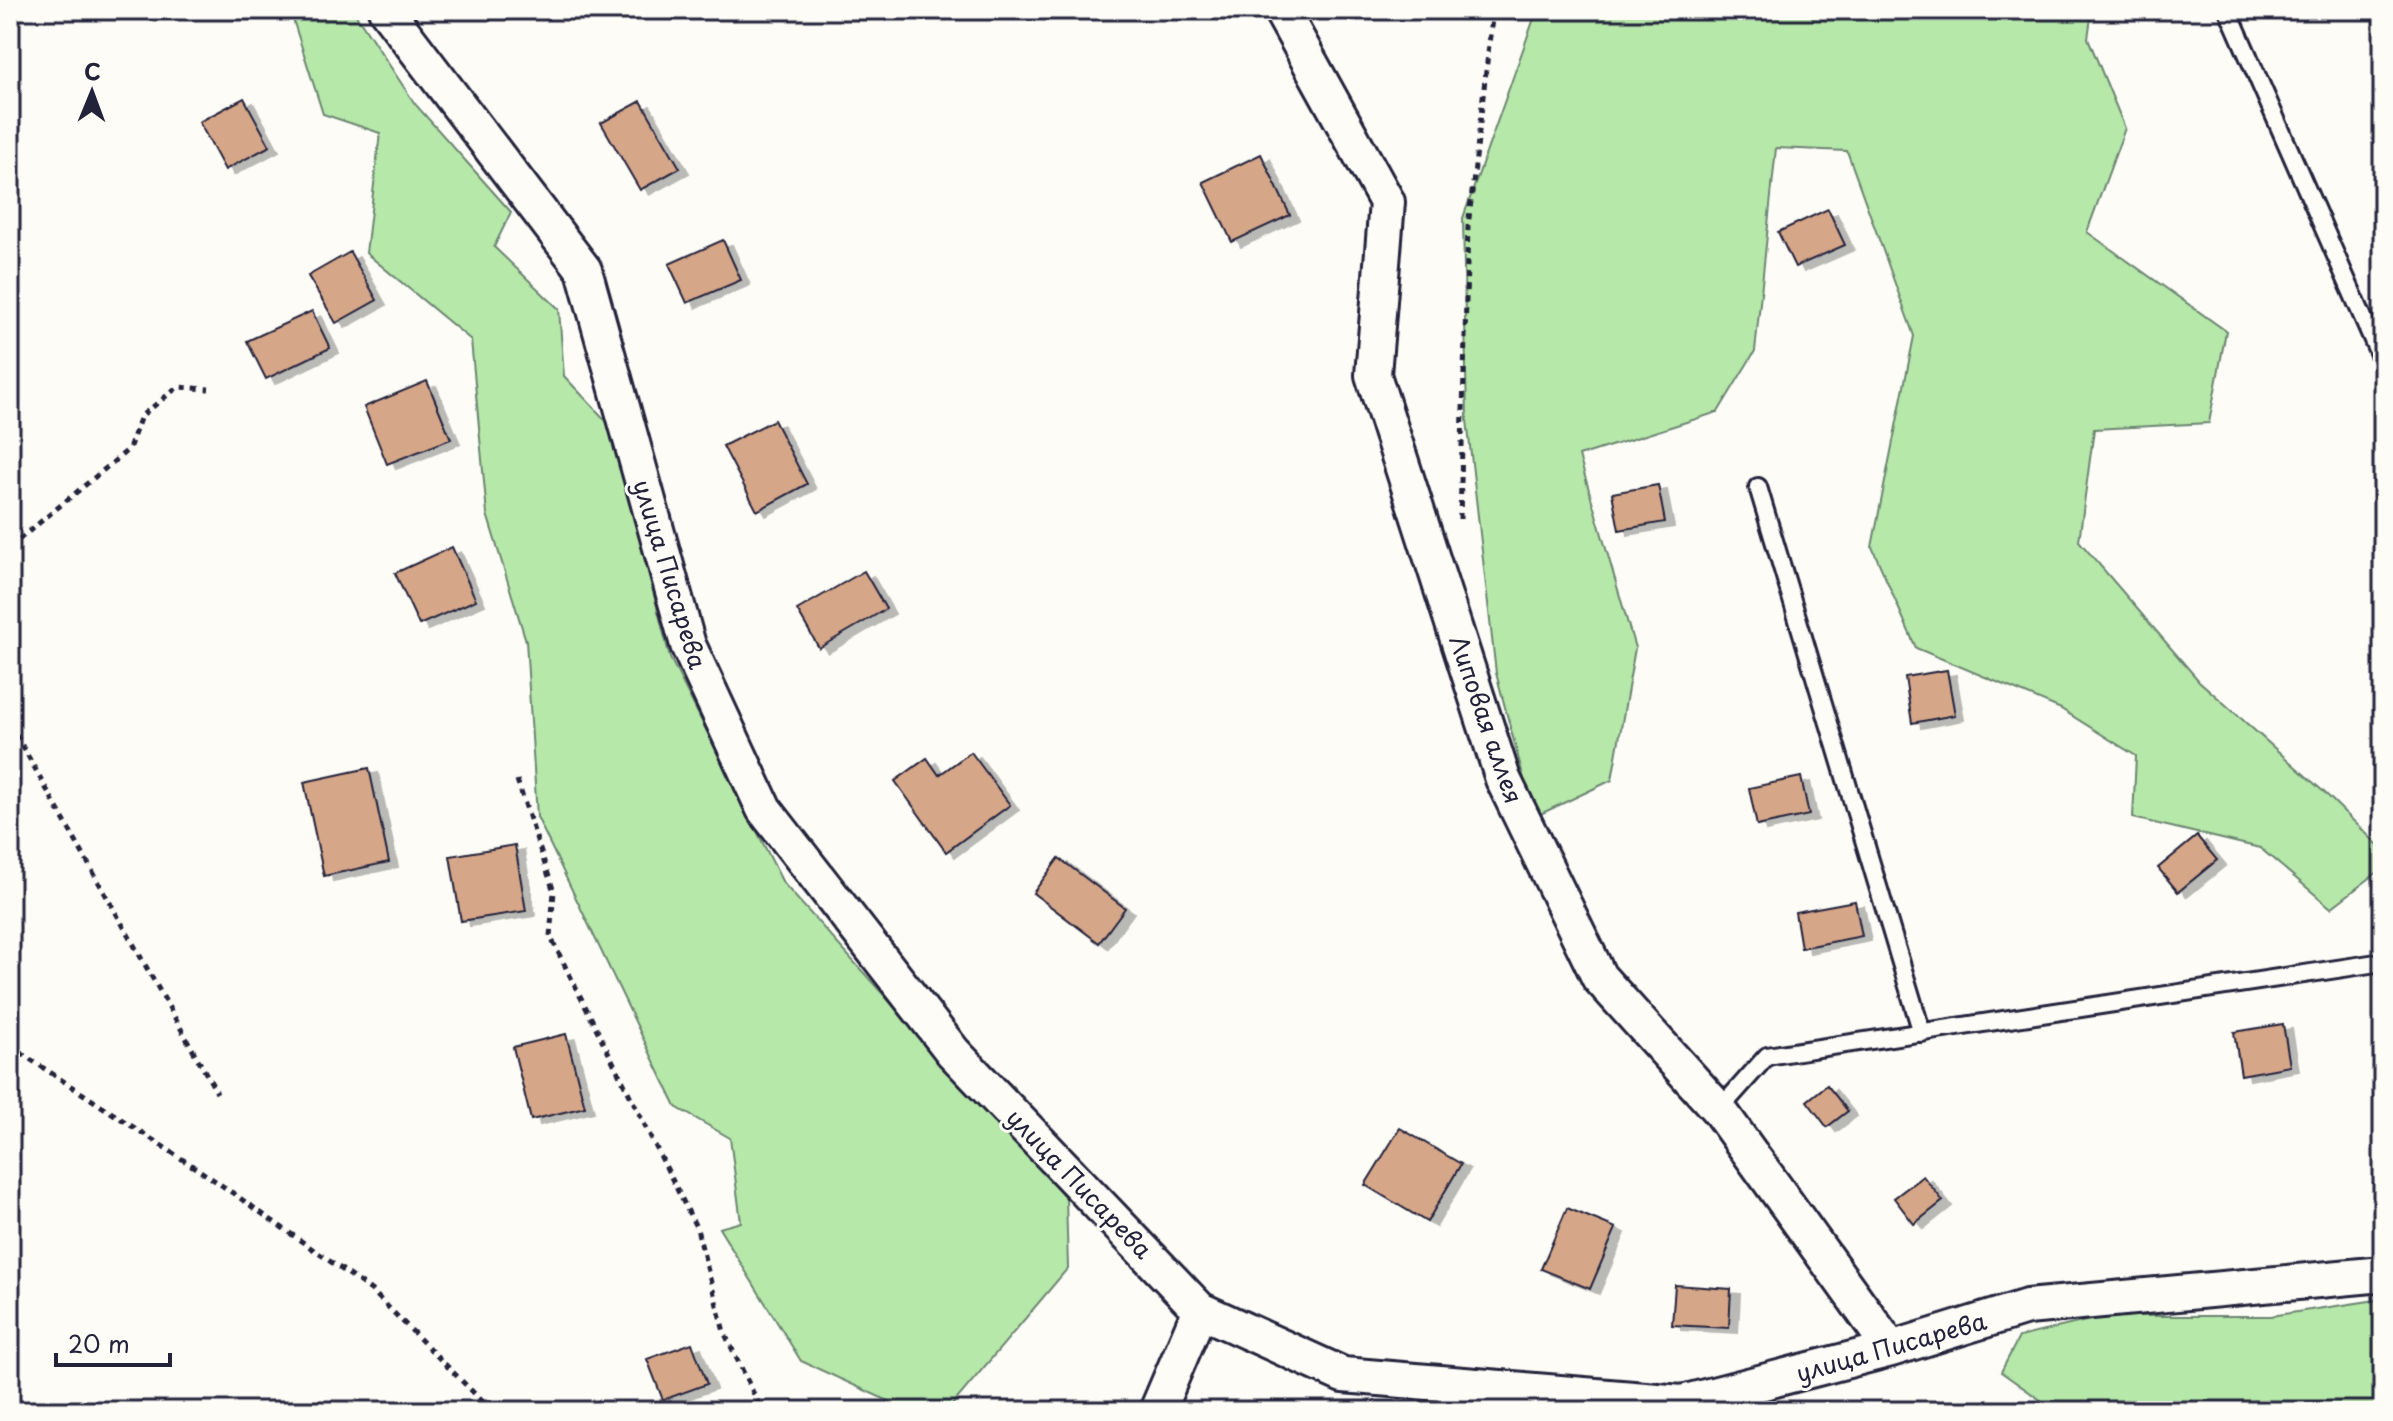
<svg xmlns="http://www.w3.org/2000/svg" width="2393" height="1421" font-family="'Playpen Sans',sans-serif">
	<defs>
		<filter id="shadow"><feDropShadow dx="9" dy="5" stdDeviation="0" flood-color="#0004"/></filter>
	</defs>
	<rect width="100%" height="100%" fill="#fdfcf7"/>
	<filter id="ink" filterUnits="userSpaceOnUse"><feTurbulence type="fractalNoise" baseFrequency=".0125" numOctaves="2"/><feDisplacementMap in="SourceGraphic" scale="16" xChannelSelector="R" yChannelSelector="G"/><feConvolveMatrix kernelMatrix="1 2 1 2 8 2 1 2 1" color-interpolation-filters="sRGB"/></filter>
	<g filter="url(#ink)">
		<path fill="#b6e8a9" stroke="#6c8572" stroke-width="2" d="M 290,10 L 353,10 L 415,104 L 511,212 L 494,247 L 559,309 L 564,376 L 611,426 L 670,658 L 783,883 L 1066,1198 L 1068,1268 L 947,1411 L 910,1411 L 801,1361 L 719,1228 L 741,1222 L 730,1138 L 676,1107 L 537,817 L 526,641 L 487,514 L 471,340 L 366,253 L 380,133 L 323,114 Z
			M 1537,10 L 2092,10 L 2088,38 L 2125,128 L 2087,232 L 2226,331 L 2209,423 L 2094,429 L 2079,541 L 2199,681 L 2325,793 L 2383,850 L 2383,868 L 2331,908 L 2260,848 L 2133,818 L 2136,756 L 2061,709 L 1916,648 L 1872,547 L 1914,336 L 1847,151 L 1776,148 L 1755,351 L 1718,412 L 1579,456 L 1635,648 L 1612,780 L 1534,817 L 1496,673 L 1467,420 L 1463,218 Z
			M 2383,1299 L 2383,1411 L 2056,1411 L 2001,1372 L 2019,1337 L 2107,1316 L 2271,1316 Z"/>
		<path fill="#d6a689" stroke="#22223b" stroke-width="2" filter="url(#shadow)" d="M 244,98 L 270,146 L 225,170 L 199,122 Z
			M 641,101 L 680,168 L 640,190 L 601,123 Z
			M 1261,154 L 1290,215 L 1232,242 L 1203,182 Z
			M 1828,209 L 1845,245 L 1795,267 L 1778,232 Z
			M 723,240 L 741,280 L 687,303 L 669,264 Z
			M 350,252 L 377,300 L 336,323 L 308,276 Z
			M 312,311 L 330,348 L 266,379 L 247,341 Z
			M 427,381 L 451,439 L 387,464 L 364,407 Z
			M 774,420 L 807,484 L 757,511 L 723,446 Z
			M 1658,485 L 1665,522 L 1619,530 L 1612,493 Z
			M 452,547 L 476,600 L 419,625 L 395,573 Z
			M 864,571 L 886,609 L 819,648 L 797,610 Z
			M 1947,670 L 1955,715 L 1912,723 L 1905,677 Z
			M 971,752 L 1010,805 L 946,852 L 895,781 L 927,758 L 939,775 Z
			M 369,768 L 389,862 L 324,876 L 304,782 Z
			M 1801,777 L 1809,815 L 1757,826 L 1749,788 Z
			M 2197,836 L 2217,860 L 2178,892 L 2158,868 Z
			M 515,845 L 526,911 L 461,921 L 450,856 Z
			M 1059,858 L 1125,908 L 1099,943 L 1033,893 Z
			M 1855,901 L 1862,936 L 1801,948 L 1795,912 Z
			M 2283,1024 L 2290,1066 L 2241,1075 L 2234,1032 Z
			M 566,1034 L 585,1107 L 531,1120 L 513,1047 Z
			M 1827,1085 L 1848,1111 L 1827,1127 L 1807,1101 Z
			M 1400,1128 L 1461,1164 L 1427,1222 L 1365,1185 Z
			M 1923,1176 L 1943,1201 L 1914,1224 L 1894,1198 Z
			M 1567,1208 L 1616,1228 L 1590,1289 L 1541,1269 Z
			M 1675,1285 L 1731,1289 L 1729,1328 L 1672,1325 Z
			M 692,1343 L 707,1384 L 663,1400 L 647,1359 Z"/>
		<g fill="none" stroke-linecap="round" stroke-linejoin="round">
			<g stroke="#22223b" stroke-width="22">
				<path id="service" d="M 2228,10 L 2383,363
					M 1758,487 L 1922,1033
					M 1719,1110 L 1767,1056 L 2383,962"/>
			</g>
			<g stroke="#22223b" stroke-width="40">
				<path id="minor" d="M 386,10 L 584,270 L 688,645 L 764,809 L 953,1052 L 1200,1310 L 1343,1375 L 1682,1403 L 1891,1349 L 2027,1307 L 2383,1274
					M 1281,10 L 1387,202 L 1373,375 L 1503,779 L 1599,977 L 1719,1110 L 1891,1349
					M 1157,1411 L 1200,1310"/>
			</g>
			<path stroke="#22223b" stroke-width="5" stroke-dasharray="6 6" stroke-linecap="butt" d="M 1460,519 L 1468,227 L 1493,10
				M 10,547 L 129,449 L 141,416 L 178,387 L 209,389
				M 10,724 L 217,1093
				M 517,780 L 554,892 L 550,936 L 697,1229 L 724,1332 L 762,1411
				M 10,1046 L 217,1182 L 371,1290 L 492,1411"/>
			<use href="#service" stroke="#fdfcf7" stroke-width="16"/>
			<use href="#minor" stroke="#fdfcf7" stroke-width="34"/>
		</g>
	</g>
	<g text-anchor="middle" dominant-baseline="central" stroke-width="6" stroke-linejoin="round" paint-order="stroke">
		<g font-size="24" fill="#22223b" stroke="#fdfcf7">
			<text transform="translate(671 574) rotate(73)">улица Писарева</text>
			<text transform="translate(1487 719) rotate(71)">Липовая аллея</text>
			<text transform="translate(1080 1183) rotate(46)">улица Писарева</text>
			<text transform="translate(1891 1346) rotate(-16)">улица Писарева</text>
		</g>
	</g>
	<rect width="2393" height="1421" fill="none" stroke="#fdfcf7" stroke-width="40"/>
	<rect x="20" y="20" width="2353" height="1381" fill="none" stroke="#22223b" stroke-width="3" filter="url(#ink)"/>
	<g transform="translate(92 92) rotate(1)" stroke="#fdfcf7" stroke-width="6" paint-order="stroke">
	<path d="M0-6L14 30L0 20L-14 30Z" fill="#22223b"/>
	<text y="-12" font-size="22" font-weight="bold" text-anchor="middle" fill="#22223b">С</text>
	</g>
	<path d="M56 1353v12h114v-12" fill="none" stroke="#22223b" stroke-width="4"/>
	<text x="68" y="1353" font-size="24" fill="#22223b" stroke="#fdfcf7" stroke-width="6" paint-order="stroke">20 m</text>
</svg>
